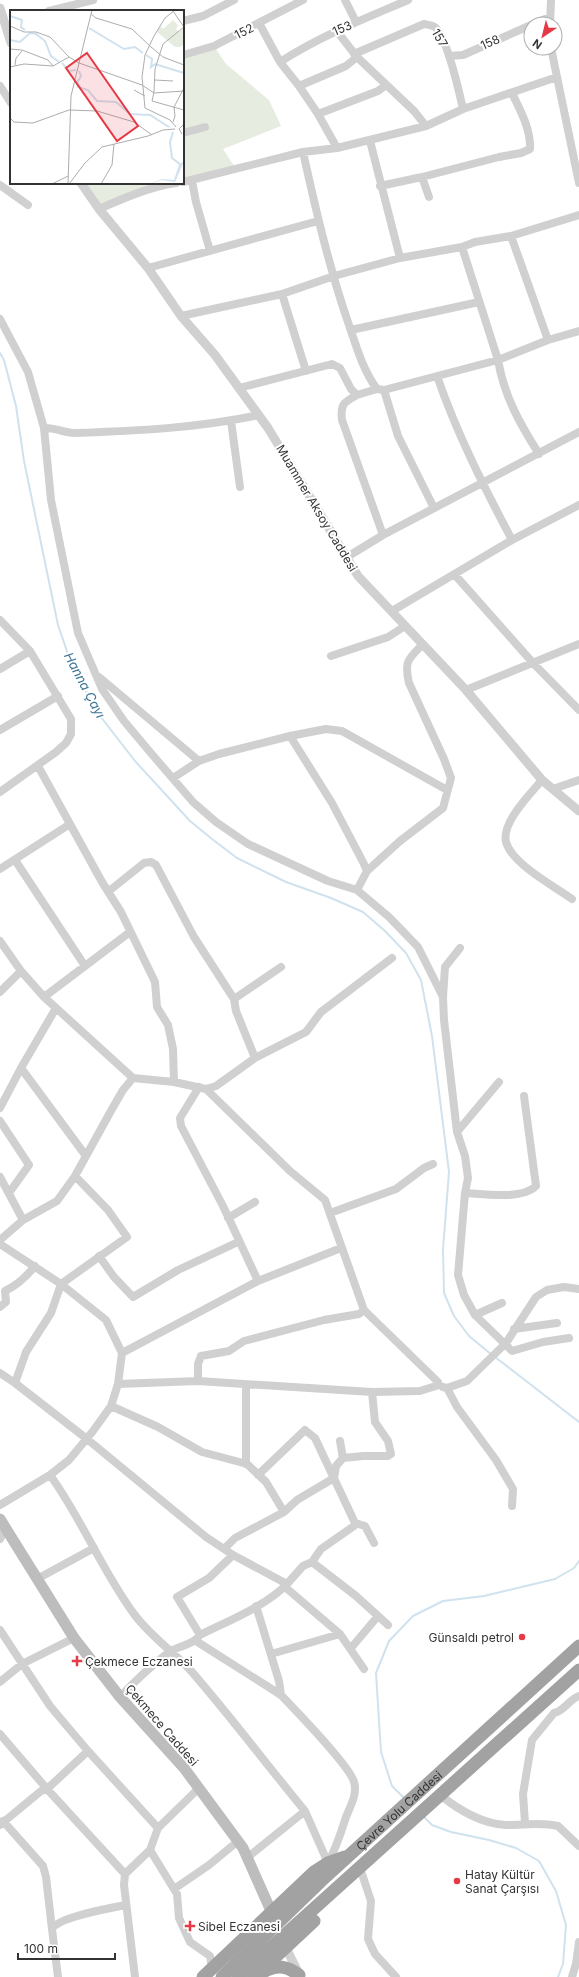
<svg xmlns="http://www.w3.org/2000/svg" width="579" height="1977" font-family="Inter,sans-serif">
	<rect width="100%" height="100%" fill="#fff"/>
	<path fill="#e6ecdf" d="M 214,46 L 226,64 L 269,100 L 281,126 L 223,149 L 236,169 L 183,182 L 183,57 Z
		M 81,183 L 176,183 L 99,209 Z"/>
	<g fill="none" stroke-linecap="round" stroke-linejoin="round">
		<path stroke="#cfe2ee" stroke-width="2" d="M 0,353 L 4,360 L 16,406 L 24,461 L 58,625 L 71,663 L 97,712 L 135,761 L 190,821 L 212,839 L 237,858 L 286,882 L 331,898 L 363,912 L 385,931 L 406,953 L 421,980 L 432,1036 L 449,1172 L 443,1249 L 444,1293 L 454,1316 L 469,1336 L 492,1355
			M 495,1357 L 579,1422
			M 404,1798 L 392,1786 L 381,1752 L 376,1673 L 389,1641 L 413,1616 L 443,1601 L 484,1596 L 555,1579 L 574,1568 L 579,1561
			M 423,1816 L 432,1825 L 451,1832 L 489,1840 L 516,1848 L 539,1861 L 556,1891 L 566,1925 L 563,1964 L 558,1977"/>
		<path stroke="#d0d0d0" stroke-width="8" d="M 345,0 L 356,22
			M 49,11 L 93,0
			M 183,21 L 203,16 L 234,0
			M 259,23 L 280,62 L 299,86 L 318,114 L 337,148
			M 533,24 L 550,17
			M 550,24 L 551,0
			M 336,30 L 357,57 L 414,111 L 426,126
			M 551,48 L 579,183
			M 354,54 L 424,24 C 428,25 433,25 436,28 C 448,41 459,91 463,109
			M 183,55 L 214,46 L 303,0
			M 449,56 L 463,55 L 531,25
			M 280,62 C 320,36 364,19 408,0
			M 0,86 L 11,103
			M 299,86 L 346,66 L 357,57
			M 318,114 L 378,91 L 386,85
			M 183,133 L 205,127
			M 370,141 L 400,258
			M 303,152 C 316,211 330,271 350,328 C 357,349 364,372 377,389
			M 422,177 L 499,157 L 521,153 L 530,149 C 531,129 520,110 512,93
			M 192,181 L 196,202 L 210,251
			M 183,182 L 303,152 L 337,148 L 426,126 L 463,109 L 557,77
			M 0,185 L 28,205
			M 380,186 L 422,177 L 429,197
			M 99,209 C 124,198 149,187 176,183
			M 511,236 L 548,340
			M 462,247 L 498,360 C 504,396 520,424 539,454
			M 148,268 L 318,221
			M 282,294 L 306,371
			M 181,316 L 282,294 L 334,276 L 400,258 L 462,247 L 475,242 L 511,236 L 579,215
			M 0,319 L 28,372 L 44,428 L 51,500 L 78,633 L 102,689 L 124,721 L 150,752 L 193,802 L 216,822 L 248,844 L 328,881 L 357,890
			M 351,330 L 479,302
			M 437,376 C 457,434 484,487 512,540
			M 239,388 L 332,364 L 340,368 L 351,389 L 357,395 L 377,389 L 384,390 L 498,360 L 548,340 L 579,331
			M 384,390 L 398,436 L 434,508
			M 357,395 C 344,402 340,404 342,420 L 383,535
			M 231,421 L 240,487
			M 44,428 C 54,427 64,433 74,433 C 136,431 198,428 259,415
			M 347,557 L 383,535 L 579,432
			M 455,575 L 533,663 L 579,710
			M 392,611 L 512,540 L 579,505
			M 0,620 L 30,651 L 71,719 L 71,734 L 66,743 L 56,752 L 0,792
			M 422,645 C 408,659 404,662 409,683 L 444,759 L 451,778 L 443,808 L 400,841 L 367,871 L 357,890 L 389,917 L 418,947 L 443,997
			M 331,656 L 388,637 L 405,626
			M 0,669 L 30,651
			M 99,677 L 199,761
			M 466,690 L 579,644
			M 0,730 L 58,696
			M 290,736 L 332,803 L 363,862 L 367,871
			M 38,766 L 102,882 L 121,912 L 155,982 L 157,1007 L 168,1025 L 173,1049 L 174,1082
			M 173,778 L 199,761 L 219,754 L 290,736 L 326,729 L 342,731 L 447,790
			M 542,780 C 531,793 501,823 506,842 C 512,864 554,886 572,899
			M 553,789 L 579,780
			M 15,860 L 85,966
			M 0,869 L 70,824
			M 109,891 L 144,863 L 151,862 L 156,865 L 194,937 L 234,999 L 236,1011 L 255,1058
			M 0,941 L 21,971 L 44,997 L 133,1078 L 174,1082 L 206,1089 L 290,1171 L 325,1200 L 364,1310 L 438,1382 L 439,1385 L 420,1391 L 372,1392 L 198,1381 L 118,1384
			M 0,992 L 21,971
			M 44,997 L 130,932
			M 234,999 L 281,967
			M 21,1068 L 86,1156
			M 499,1082 L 457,1132 L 465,1156 L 468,1178 L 465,1193 L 458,1275 L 464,1295 L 475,1315 L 512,1351 L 543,1342 L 569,1338
			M 199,1087 L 180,1118 L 181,1126 L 223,1206 L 258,1281
			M 206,1089 L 216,1086 L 255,1058 L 306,1032 L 321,1012 L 392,958
			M 0,1108 L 21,1068 L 56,1008
			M 0,1121 L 29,1165 L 9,1193
			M 457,1132 L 444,1020 L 443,997 L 445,967 L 460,948
			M 0,1177 L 23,1220
			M 465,1193 C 484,1194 522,1200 536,1186 L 524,1096
			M 330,1213 L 396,1189 L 424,1168 L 433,1164
			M 228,1218 L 255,1202
			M 0,1240 L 23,1220 L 57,1201 L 75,1176 L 112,1109 L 123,1090 L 133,1078
			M 0,1244 L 61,1284 L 106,1320 L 122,1353 L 118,1384 L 111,1406 L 93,1431 L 69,1460 L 50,1475 L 0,1505
			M 99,1256 L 114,1277 L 133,1297 L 178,1270 L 238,1242
			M 0,1307 L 6,1302 L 5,1291 C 18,1285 26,1277 35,1266
			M 475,1315 L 502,1303
			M 514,1329 L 557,1323
			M 122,1353 L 258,1281 L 341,1248
			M 0,1373 L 15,1383 L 87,1439 L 206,1537 L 233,1555 L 287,1584 L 303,1566 L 312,1562 L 321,1549 L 354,1526 L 355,1523 L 315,1438 L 305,1430 L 258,1475
			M 198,1381 L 198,1364 L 201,1356 L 229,1351 L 244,1341 L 324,1320 L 359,1314 L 364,1310
			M 15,1383 L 26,1352 L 51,1313 L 61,1284 L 127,1237 L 108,1210 L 75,1176
			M 443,1387 L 447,1388 L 457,1407 L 496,1460 L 513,1489 L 512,1506
			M 447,1388 L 467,1381 L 506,1343 L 536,1297 L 547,1290 L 564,1287 L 579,1289
			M 111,1406 L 158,1427 L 202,1452 L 247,1464 L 266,1482 L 284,1512 L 297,1500 L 334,1478 L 336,1466 L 343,1458 L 340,1441
			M 343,1458 L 363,1456 L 388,1456 L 391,1454 L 388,1441 L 375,1422 L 372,1392
			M 246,1464 L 246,1385
			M 50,1475 C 82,1519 102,1571 134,1614 C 151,1637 174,1652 192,1672 C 231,1717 267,1765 305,1811 L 248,1857
			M 355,1523 L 365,1526 L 374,1543
			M 0,1539 L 5,1530
			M 224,1549 L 235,1538 L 284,1512
			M 312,1562 L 356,1596 L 388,1625
			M 37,1579 L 94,1548
			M 285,1587 L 340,1634 L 364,1669
			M 256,1606 L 279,1681 L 281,1695 C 295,1710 350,1766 354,1782 C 358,1795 349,1808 345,1820 C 340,1836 336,1848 328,1863
			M 0,1630 L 50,1706 L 88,1751 L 158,1828
			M 200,1635 L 177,1597 L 209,1578 L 233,1555
			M 196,1641 L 281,1695
			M 351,1648 L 378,1616
			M 271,1654 L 340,1634
			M 0,1682 L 22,1664 L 74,1638
			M 120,1697 C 135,1681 151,1666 168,1653 C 179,1645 192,1646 200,1635 C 228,1621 266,1606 287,1584
			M 0,1734 L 47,1789 L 125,1874 L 124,1885 L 135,1977
			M 440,1795 C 459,1810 481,1824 506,1825 C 524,1825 541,1822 558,1826 L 579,1846
			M 305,1811 L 328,1863
			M 3,1821 L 43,1866 L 46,1877 L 52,1929
			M 525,1823 L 523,1794 L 532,1740 L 554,1713 C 565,1711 569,1699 579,1696
			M 0,1825 L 41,1791 L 47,1789 L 88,1751
			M 150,1850 L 177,1894 L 179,1918 L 190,1942 L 210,1956 L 212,1968
			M 360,1868 L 371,1901 L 368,1939 L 375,1954 L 396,1977
			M 125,1874 L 150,1850 L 158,1828 L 198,1789
			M 174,1889 L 209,1865 L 237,1842
			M 58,1977 L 52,1929 C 58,1917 111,1908 126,1905
			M 572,1977 L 576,1964 L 579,1942"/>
		<path stroke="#d0d0d0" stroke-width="9" d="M 0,8 L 11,43
			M 81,183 L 99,209 L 148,268 L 181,316 L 215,355 L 268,428 L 358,576 L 466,690 L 542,780 L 579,811
			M 283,1942 L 300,1976"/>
		<path stroke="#bdbdbd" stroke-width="11" d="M 0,1519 L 74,1638 L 120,1697 L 184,1768 L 243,1848 L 271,1911"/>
		<g stroke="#a2a2a2" stroke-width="13">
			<path d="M 263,1972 C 277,1964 287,1966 299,1975"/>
			<path d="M 203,1977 L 314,1872 L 328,1863 L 345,1857"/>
			<path id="s1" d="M 222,1977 L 321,1881 L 579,1646"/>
			<path d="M 238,1977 L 579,1670"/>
			<path d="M 254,1977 L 314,1921"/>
		</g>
	</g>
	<g fill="#e63946" stroke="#fff" stroke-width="1.5">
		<circle cx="522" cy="1637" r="4"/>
		<path d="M75 1655h4v4h4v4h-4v4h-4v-4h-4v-4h4z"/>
		<circle cx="457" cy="1881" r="4"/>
		<path d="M188 1920h4v4h4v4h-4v4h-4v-4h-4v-4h4z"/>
	</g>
	<g text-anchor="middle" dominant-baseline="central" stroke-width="4" stroke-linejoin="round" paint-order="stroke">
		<g font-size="12" fill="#333" stroke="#fff">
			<text transform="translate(342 28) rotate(-23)">153</text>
			<text transform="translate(244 31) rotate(-27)">152</text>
			<text transform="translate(440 38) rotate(60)">157</text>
			<text transform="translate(490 42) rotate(-24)">158</text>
			<text transform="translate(317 508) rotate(59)">Muammer Aksoy Caddesi</text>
			<text transform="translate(162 1725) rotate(49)">Çekmece Caddesi</text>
			<text stroke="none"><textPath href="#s1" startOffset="243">Çevre Yolu Caddesi</textPath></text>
		</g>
		<g font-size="12" fill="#333" stroke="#fff" text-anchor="start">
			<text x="514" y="1637" text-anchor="end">Günsaldı petrol</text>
			<text x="85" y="1661">Çekmece Eczanesi</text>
			<text x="465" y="1874">Hatay Kültür<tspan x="465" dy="14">Sanat Çarşısı</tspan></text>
			<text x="198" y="1926">Sibel Eczanesi</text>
		</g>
		<g font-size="13" font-style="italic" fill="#3f7597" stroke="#fff">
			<text transform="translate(85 685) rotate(62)">Hanna Çayı</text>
		</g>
	</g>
	<g transform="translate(10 10)">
		<rect width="174" height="174" fill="#fff"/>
		<path d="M 163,10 L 168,15 L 166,19 L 169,22 L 174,18 L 174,34 L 170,37 L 165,37 L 147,22 L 150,16 L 153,19 Z" fill="#e6ecdf"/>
		<path d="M 174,151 L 165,172 L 152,170 L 139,174 L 152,169 L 164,170 L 169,155 Z" fill="#cfe2ee"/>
		<path fill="none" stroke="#cfe2ee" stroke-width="2" d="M 0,6 L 12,10 L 11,17 L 15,20M 79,18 L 114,39 L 125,37 L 133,43M 0,30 L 10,32 L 20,23 L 26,24 L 35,31 L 41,46 L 49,52M 136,45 L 142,49 L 141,57 L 145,54 L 174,63M 52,53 L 59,61 L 66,60M 69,61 L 71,66 L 67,73 L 68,77 L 78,80 L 87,91 L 106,92 L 120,104 L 140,105 L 159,117M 163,122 L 160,132 L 162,148 L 171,155"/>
		<path fill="none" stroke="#adadad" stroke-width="1" d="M 165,0 L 155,8 L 144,26 L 135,45 L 132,67 L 135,98 L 160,110 L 166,117M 163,1 L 174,17M 81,4 L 86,8 L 122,19 L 142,38M 0,16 L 14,22 L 26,22 L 40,27 L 59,47 L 69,53M 141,37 L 153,47 L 174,55M 0,39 L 12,40 L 38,50 L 43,56M 69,53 L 132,75 L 144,83 L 174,81M 5,55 L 6,48 L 12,41M 0,57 L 14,54 L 43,56 L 59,47M 145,70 L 163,71M 124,80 L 135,86M 144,82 L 145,59 L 153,34 L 174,17M 144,82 L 142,91 L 174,100M 164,97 L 174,78M 0,108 L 4,112 L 23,113 L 59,100 L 87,101 L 124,112 L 142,125M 163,112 L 165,106 L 164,97M 172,124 L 169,119 L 174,114M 42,174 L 58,166M 58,174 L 61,86 L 82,0M 59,174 L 75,153 L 92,137 L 138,126 L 153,120 L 165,119M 91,174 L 102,155 L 104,134"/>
		<path fill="#e63946" fill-opacity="0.15" stroke="#e63946" stroke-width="2" d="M 77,43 L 128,116 L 107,131 L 56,58 Z"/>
		<rect width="174" height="174" fill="none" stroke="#333" stroke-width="2"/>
	</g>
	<g transform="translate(543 36) rotate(215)"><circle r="19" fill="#ffffff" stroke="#adadad"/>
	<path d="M0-3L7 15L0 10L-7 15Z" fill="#e63946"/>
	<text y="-6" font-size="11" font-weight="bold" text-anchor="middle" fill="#333333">N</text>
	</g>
	<path d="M18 1953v6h97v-6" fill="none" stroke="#333333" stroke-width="2"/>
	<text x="24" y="1953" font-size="12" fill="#333333" stroke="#ffffff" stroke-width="3" paint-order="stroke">100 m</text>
</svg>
